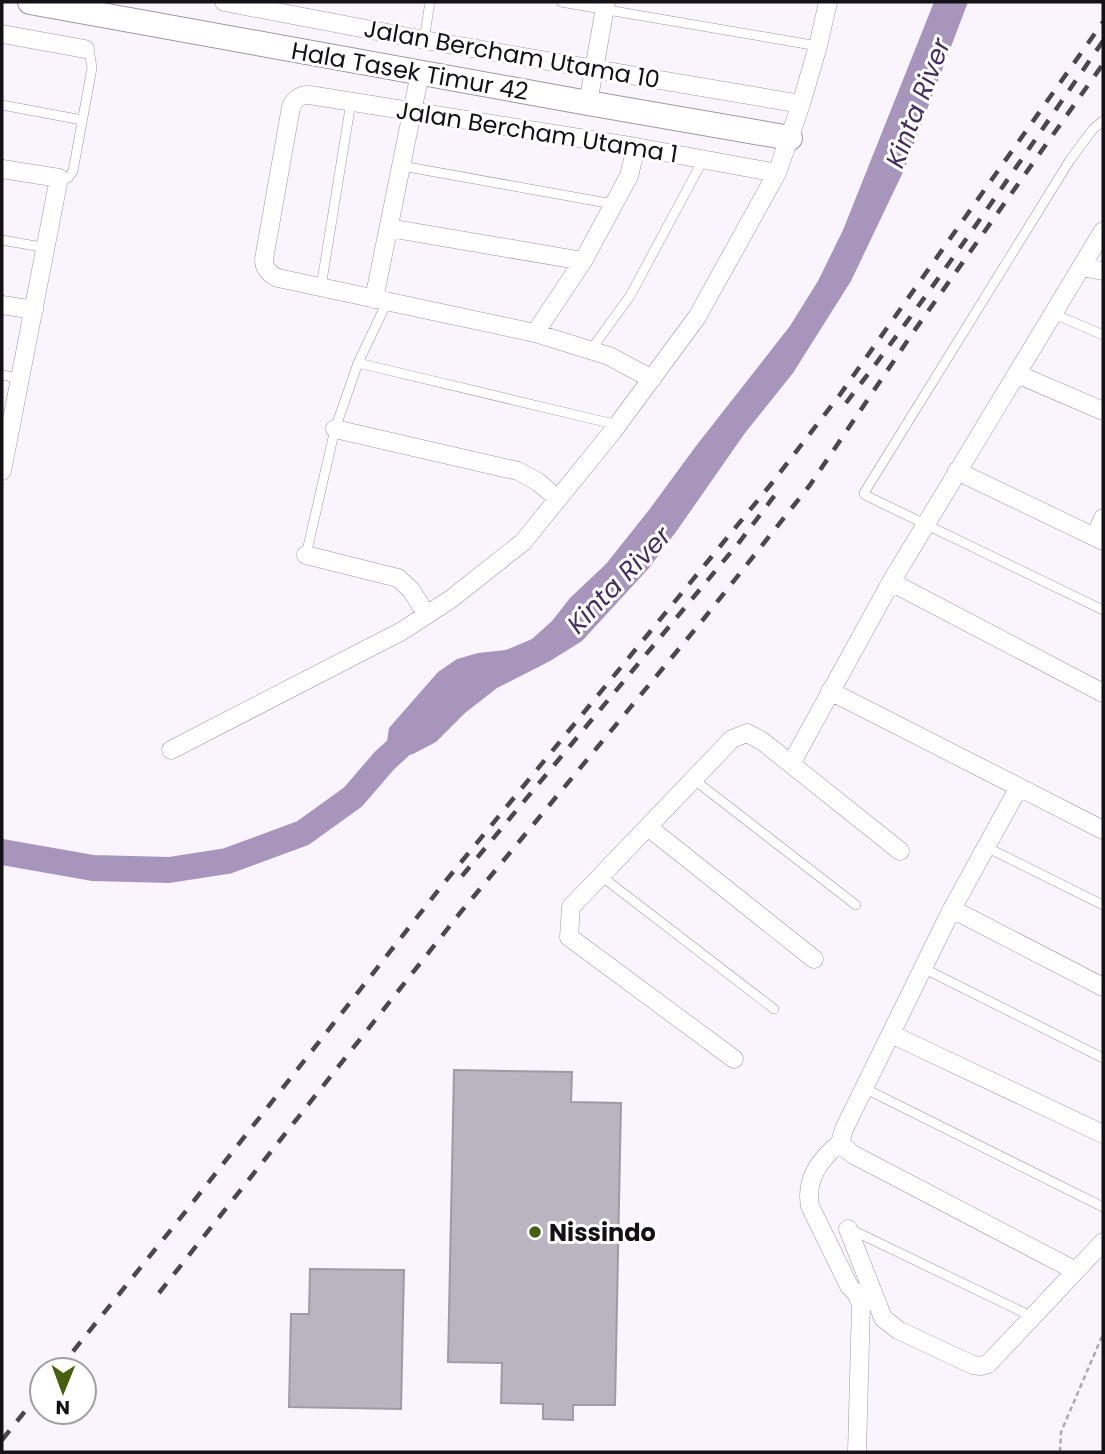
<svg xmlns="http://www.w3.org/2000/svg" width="1105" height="1454" font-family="Poppins,sans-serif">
	<rect width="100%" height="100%" fill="#f9f4fe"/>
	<path fill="#a795bb" d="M 934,2 L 968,2 L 904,170 L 851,281 L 793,373 L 745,433 L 678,529 L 649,568 L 582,641 L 550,661 L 497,688 L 465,713 L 436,742 L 413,754 L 384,761 L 389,728 L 438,672 L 457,659 L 478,653 L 506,650 L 532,639 L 552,621 L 570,598 L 606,564 L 649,510 L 696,446 L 790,326 L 818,281 L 843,230 Z"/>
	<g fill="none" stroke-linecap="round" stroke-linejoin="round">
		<path stroke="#a795bb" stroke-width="26" d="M 2,852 L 93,868 L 169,870 L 227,861 L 303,833 L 353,797 L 384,761 L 410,737"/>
	</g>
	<path fill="#b9b4bf" stroke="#9f9aa6" stroke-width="2" d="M 454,1070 L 572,1072 L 571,1102 L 621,1103 L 615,1405 L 573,1405 L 573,1420 L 543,1419 L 543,1404 L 501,1403 L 502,1363 L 448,1362 Z
		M 310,1269 L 404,1270 L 401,1409 L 289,1407 L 291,1314 L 309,1314 Z"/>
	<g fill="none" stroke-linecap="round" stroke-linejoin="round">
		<g stroke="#9d98a3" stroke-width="10">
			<path id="lane" d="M 561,2 L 818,46
				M 424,40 L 430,2
				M 2,105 L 82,120
				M 1103,121 L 1093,129 L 1070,160 L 864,493 L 865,495 L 1103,610
				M 402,166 L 613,204
				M 59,178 L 68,178 L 73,171 L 92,68 L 90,55 L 85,49
				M 2,240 L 47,248
				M 321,287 L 351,102
				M 1054,314 L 1103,335
				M 590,351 L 630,296 L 703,160
				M 358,363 L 618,425
				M 2,375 L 19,378
				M 306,555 L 335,429 L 358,363 L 387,302
				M 693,779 L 856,905
				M 986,847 L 1103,905
				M 601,876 L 774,1009
				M 923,968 L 1103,1058
				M 864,1088 L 1103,1207
				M 850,1229 L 1033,1317"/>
		</g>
		<g stroke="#9d98a3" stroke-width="19">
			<path id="street" d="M 224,2 L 424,40 L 801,104
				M 2,34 L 85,49
				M 588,103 L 606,2
				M 2,169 L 59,178 L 2,471
				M 389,228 L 583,261
				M 1081,267 L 1103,271
				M 374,299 L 420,73
				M 2,305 L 34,310
				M 535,333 L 583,261 L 629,176 L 636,147
				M 1017,374 L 1103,411
				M 652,379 L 609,356 L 535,333 L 278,278 C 269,274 264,269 264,259 L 291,107 C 295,98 300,95 309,95 L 636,147 L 777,173
				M 335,429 L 518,471 L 538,482 L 558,499
				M 957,471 L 1103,541
				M 1095,537 L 1103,518
				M 306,555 L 398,578 L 411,590 L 427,615
				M 891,582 L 1103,693
				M 830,691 L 1103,830
				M 171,750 L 402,631 L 451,599 L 523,542 L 613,431 L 697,317 L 777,173 L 801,104 L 818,46 L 828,2
				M 791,764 L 891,582 L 1103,231
				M 1019,787 L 952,909 L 844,1129 L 840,1143 L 852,1154 L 1076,1271
				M 648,827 L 814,959
				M 952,909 L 1103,987
				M 891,1034 L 1103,1134
				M 734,1059 L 569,937 L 571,907 L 732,739 L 747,733 L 762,741 L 900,851
				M 840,1143 C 820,1159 805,1179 810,1206 L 849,1286 L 856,1293 L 861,1304 L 857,1452
				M 848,1229 L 883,1318 L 898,1330 L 973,1365 L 981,1366 L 988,1364 L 1103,1242"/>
		</g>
		<g stroke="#9d98a3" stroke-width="26">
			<path id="secondary" d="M 30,2 L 588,103 L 790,138"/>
		</g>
		<path stroke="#aca8b0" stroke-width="2.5" stroke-dasharray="5 3.5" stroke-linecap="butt" d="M 1060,1452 L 1061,1432 L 1103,1334"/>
		<use href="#lane" stroke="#fff" stroke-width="9"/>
		<use href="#street" stroke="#fff" stroke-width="18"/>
		<use href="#secondary" stroke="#fff" stroke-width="24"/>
		<path stroke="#4b484d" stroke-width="4.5" stroke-dasharray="12 12" stroke-linecap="butt" d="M 846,403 C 936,286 1019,163 1103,41
			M 462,876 L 741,540 L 775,495
			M 159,1293 L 460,913 L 702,621 L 810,485 L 912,334 L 1103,64
			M 58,1370 L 186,1211 L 444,883 L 772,483 L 839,396 L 1103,22
			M 2,1440 L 42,1390"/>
	</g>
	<circle fill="#47600e" stroke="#fff" stroke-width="2.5" cx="535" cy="1232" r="7"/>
	<g text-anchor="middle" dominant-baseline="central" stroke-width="6" stroke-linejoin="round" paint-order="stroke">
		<g font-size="24" fill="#131115" stroke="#fff">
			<text transform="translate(512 54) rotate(10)">Jalan Bercham Utama 10</text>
			<text transform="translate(410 71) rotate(10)">Hala Tasek Timur 42</text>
			<text transform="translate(537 132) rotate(9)">Jalan Bercham Utama 1</text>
		</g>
		<g font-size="24" font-weight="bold" fill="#131115" stroke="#fff" text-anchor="start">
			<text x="549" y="1232">Nissindo</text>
		</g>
		<g font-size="26" font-style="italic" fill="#462d5f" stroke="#fff">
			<text transform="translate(918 103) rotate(-69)">Kinta River</text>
			<text transform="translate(619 580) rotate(-46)">Kinta River</text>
		</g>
	</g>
	<rect width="1105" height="1454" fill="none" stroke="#131115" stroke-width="7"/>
	<g transform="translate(63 1391) rotate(181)"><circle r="33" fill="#ffffff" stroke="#a1a0a1" stroke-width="2"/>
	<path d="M0-5L12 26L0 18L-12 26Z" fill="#47600e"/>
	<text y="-10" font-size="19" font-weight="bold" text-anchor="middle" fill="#131115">N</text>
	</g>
</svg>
